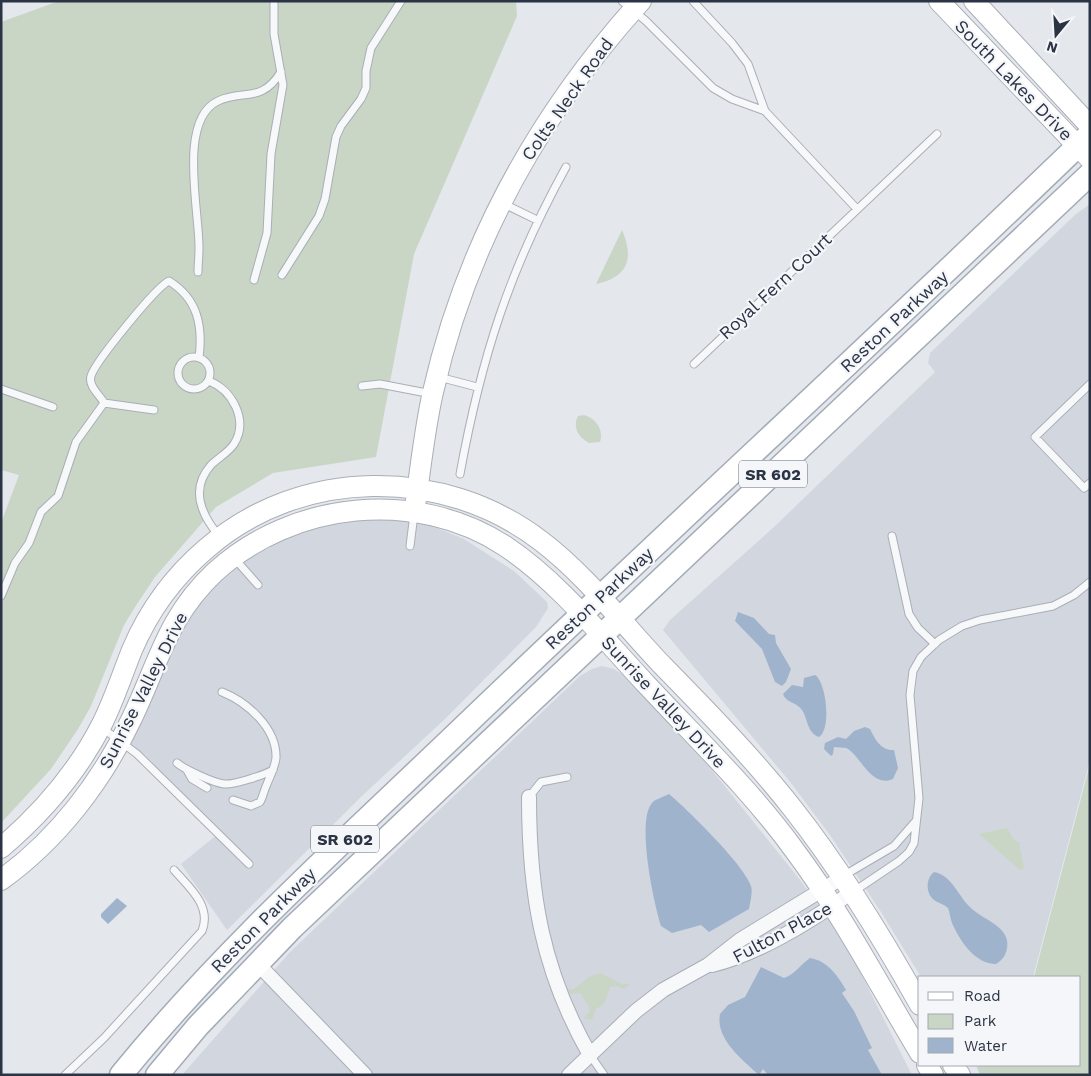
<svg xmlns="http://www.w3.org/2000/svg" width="1091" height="1076" font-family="'Work Sans',sans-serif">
	<rect width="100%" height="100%" fill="#e4e7ec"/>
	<path fill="#d2d6de" d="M 1090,204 L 1090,760 L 1033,977 L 921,977 L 881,912 L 830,835 L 791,783 L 663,630 L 670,620 L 774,527 L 935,372 L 928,363 L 930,353 L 1076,214 Z
		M 365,519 L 391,520 L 427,524 L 464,539 L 514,571 L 547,602 L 548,608 L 536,627 L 446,718 L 363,795 L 227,930 L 181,864 L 219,833 L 146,756 L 130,744 L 145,714 L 164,665 L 186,622 L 214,587 L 247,560 L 287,538 L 327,524 Z
		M 602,666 L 614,669 L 625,676 L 699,754 L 800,880 L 845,942 L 912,1075 L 182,1075 L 289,953 L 580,676 L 592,669 Z"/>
	<path fill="#c9d6c5" d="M 59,1 L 516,1 L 517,16 L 414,254 L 376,457 L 273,473 L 216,507 L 155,577 L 137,604 L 124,625 L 91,706 L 78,729 L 51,769 L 1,823 L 1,523 L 19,475 L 1,470 L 1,22 Z
		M 622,230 C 634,258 629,277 596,284 Z
		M 584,415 C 596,418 604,430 600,442 L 589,443 C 579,437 572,428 578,416 Z
		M 1090,764 L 1090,1075 L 980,1075 L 976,1065 L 1080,1065 L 1080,977 L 1034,977 Z
		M 1007,828 L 1014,840 L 1019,842 L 1024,868 L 1020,870 L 979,834 Z
		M 600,973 L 622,984 L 630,984 L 624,989 L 617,986 L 610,987 L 604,1004 L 596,1009 L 592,1020 L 584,1018 L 590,1011 L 588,1005 L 580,993 L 570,994 L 567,989 L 574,989 L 589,977 Z"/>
	<path fill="#9fb4cc" d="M 738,612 L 754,618 L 769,634 L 775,635 L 776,643 L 791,669 L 786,682 L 782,686 L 775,682 L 762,649 L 735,621 Z
		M 815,675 C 826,681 832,729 819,737 C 807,733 808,719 802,710 C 797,702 786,703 783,694 L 792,685 L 803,687 L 804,678 Z
		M 865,727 L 870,729 C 875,739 881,751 894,750 L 898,768 L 893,779 C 871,789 860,754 846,748 C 843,748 837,747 834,747 L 833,754 L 831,756 L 824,749 L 825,743 L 838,737 L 846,739 L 854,731 Z
		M 669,794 C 687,809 745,866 751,886 C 753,893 750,902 749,909 L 709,932 L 701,925 L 672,933 L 661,926 C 654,904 636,821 652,803 C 655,799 664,797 669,794 Z
		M 934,872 C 952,875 958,896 970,907 C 982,920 1011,926 1007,948 C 1006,956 1002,960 996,964 C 975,964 960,941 952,923 C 950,918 950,913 948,908 C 944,904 938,903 934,900 C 925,893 926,878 934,872 Z
		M 117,898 L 127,906 L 108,924 L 101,917 L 101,914 Z
		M 810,958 C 828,961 838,976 846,990 L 842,993 L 854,1011 L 872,1048 L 868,1050 L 882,1075 L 768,1075 L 763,1069 L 759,1075 C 743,1060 715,1039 720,1014 L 728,1005 L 745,997 L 761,967 L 784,978 C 794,975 801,964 810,958 Z"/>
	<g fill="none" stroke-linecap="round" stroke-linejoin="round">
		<g stroke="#a9aeb7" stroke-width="9">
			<path id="lane" d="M 622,1 L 646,21 L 713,88 L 732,99 L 765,111
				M 693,1 L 732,43 L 748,64 L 765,111 L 857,209
				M 504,204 L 537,220
				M 198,272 C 198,265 199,257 199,249 C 200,214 177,120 218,101 C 243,89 261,104 281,72
				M 282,275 L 319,216 L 325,199 L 336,137 L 341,126 L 361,99 L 366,88 L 366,71 L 371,48 L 401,1
				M 254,280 L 267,233 L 271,154 L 283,85 L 274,34 L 274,1
				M178 373a16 16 0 1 1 32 0a16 16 0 1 1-32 0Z
				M 694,364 L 937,134
				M 439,377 L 477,387
				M 209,381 C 232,390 249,420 234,444 C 229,452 218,458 211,465 C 189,490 202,516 220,537
				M 1090,384 L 1035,437 L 1084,488 L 1090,483
				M 362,386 L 380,384 L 432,394
				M 1,389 L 53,407
				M 154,410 L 104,403 C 100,395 88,386 91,376 C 95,362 156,287 169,281 C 198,299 203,326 199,358
				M 460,474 C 481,359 509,270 566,167
				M 892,536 L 909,614 L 918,628 L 935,644
				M 410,546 L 414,514
				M 235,559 L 258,585
				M 1,596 L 15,563 L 29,543 L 41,512 L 58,496 L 76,442 L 104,403
				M 222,692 C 247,702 277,728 276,758 C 275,767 270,776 267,784 C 264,790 263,797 260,802 L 251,806 L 233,800
				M 101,727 L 137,754 L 249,864
				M 177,763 C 184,769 214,783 224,784 C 234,785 264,775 273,770
				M 187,770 L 192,779 L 207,788
				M 529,797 L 541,782 L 567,777
				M 843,876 L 894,846 L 915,822
				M 853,892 L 899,861 L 909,852 L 914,843 L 919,798 L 910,695 L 913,671 L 921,657 L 939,640 L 962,626 L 980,620 L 1053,606 L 1074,595 L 1090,582
				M 590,1055 L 604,1075
				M 65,1075 L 104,1038 L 202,931 C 212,906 189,887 174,870"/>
		</g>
		<g stroke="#a9aeb7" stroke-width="16">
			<path id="street" d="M 529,797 C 529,893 542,971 590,1055
				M 258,964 L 365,1075
				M 712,965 C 758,954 814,919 852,892
				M 569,1075 L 636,1011 L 663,990 L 708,965 L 740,940 L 843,877"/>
		</g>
		<g stroke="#a9aeb7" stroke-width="22">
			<path id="secondary" d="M 939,1 L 1090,159
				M 974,1 L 1090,126
				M 416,500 C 421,464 425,427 433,392 C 467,242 539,114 641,1
				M 1,848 C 42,813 77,773 102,724 C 114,700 122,675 132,650 C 149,610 174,576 207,548 C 301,467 443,466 541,541 C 586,575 623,624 662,665 C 707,711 753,758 793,809 C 841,870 882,937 920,1005
				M 1,880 C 58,839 102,781 132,718 C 159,662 167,617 215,572 C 293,501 416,488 505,546 C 559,582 602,637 646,684 C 696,738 751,790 795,851 C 842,914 879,985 920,1053
				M 927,1065 L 933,1075
				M 953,1065 L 960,1075"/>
		</g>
		<g stroke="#a3abb8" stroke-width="25">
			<path id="primary" d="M 121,1075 C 221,952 339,846 454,736 C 664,534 880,337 1090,134
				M 157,1075 L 198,1026 L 292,928 L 1090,174"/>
		</g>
		<use href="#lane" stroke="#f7f8fa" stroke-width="7"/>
		<use href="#street" stroke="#f7f8fa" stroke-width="14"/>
		<use href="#secondary" stroke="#fff" stroke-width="20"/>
		<use href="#primary" stroke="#fff" stroke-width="22"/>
	</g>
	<g text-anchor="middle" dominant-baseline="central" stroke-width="4.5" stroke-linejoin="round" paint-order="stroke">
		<g fill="#f4f6f9" stroke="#676e7b" stroke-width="1">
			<rect x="739" y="460.5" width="68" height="27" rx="4"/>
			<rect x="311" y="825.5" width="68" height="27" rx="4"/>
		</g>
		<g font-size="16" font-weight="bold" fill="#2b3445">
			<text x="773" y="474">SR 602</text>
			<text x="345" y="839">SR 602</text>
		</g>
		<g font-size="18" fill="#2b3445" stroke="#f4f6f9">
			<text transform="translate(1014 80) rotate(46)">South Lakes Drive</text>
			<text transform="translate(567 99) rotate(-55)">Colts Neck Road</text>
			<text transform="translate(775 286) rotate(-43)">Royal Fern Court</text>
			<text transform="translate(894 321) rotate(-43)">Reston Parkway</text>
			<text transform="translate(599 598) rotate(-43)">Reston Parkway</text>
			<text transform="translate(143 690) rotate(-63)">Sunrise Valley Drive</text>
			<text transform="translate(664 702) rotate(47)">Sunrise Valley Drive</text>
			<text transform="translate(263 920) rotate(-45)">Reston Parkway</text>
			<text transform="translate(782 932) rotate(-28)">Fulton Place</text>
		</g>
	</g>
	<rect width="1091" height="1076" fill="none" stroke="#2b3445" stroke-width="5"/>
	<rect x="918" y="976" width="162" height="90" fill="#f4f6f9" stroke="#a4a8b1"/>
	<rect x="928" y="992" width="25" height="8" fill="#ffffff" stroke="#a4a8b1"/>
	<text x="964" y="1001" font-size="15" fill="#2b3445">Road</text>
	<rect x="928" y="1014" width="25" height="15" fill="#c9d6c5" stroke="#a4a8b1"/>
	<text x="964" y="1026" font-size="15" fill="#2b3445">Park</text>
	<rect x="928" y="1038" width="25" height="15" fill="#9fb4cc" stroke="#a4a8b1"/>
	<text x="964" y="1051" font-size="15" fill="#2b3445">Water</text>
	<g transform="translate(1056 35) rotate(198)" stroke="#f4f6f9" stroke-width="4" paint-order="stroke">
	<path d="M0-4L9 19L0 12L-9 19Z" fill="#2b3445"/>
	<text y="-8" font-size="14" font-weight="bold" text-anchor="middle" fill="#2b3445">N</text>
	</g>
</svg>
